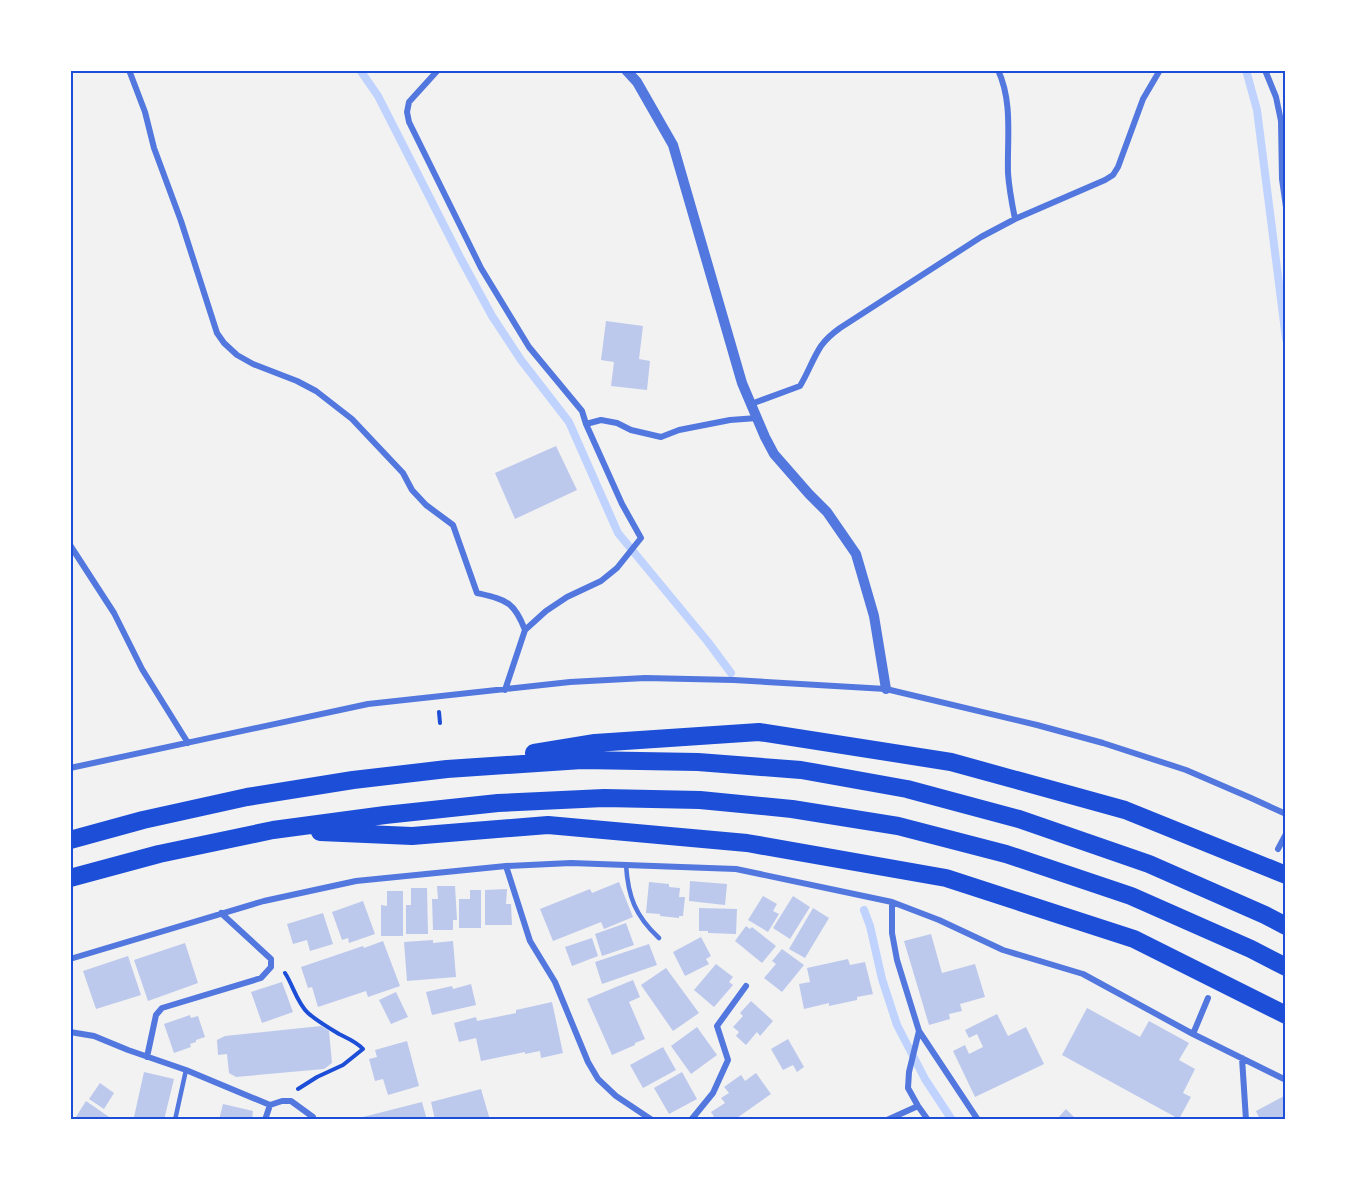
<svg xmlns="http://www.w3.org/2000/svg" width="1356" height="1190" font-family="Montserrat,sans-serif">
	<rect width="100%" height="100%" fill="#f2f2f2"/>
	<g fill="none" stroke-linecap="round" stroke-linejoin="round">
		<path stroke="#bfd3fe" stroke-width="8" d="M 360,70 L 378,96 L 461,259 L 492,316 L 521,360 L 569,422 L 618,533 L 708,642 L 731,673
			M 1246,70 L 1257,110 L 1286,339
			M 864,910 L 870,926 L 882,979 L 897,1025 L 925,1079 L 952,1120"/>
	</g>
	<path fill="#bdc9ec" d="M 606,321 L 643,326 L 639,359 L 650,361 L 647,390 L 611,386 L 614,362 L 601,360 Z
		M 556,446 L 577,490 L 515,519 L 495,473 Z
		M 690,881 L 727,884 L 725,905 L 689,901 Z
		M 619,882 L 633,917 L 604,929 L 601,922 L 553,941 L 540,909 L 590,889 L 592,893 Z
		M 649,882 L 669,884 L 669,887 L 680,888 L 679,897 L 685,897 L 683,916 L 679,916 L 679,918 L 660,916 L 660,914 L 646,913 Z
		M 437,886 L 455,886 L 457,920 L 453,920 L 453,930 L 433,930 L 432,899 L 438,899 Z
		M 411,888 L 427,888 L 428,934 L 406,934 L 406,905 L 411,905 Z
		M 507,889 L 506,904 L 511,904 L 512,925 L 485,925 L 485,890 Z
		M 470,890 L 481,890 L 481,928 L 459,928 L 459,899 L 470,899 Z
		M 387,891 L 403,891 L 403,936 L 381,936 L 381,905 L 387,906 Z
		M 763,896 L 777,904 L 773,911 L 779,914 L 768,932 L 748,920 Z
		M 793,896 L 810,907 L 790,939 L 773,928 Z
		M 363,901 L 375,934 L 349,943 L 348,938 L 342,940 L 332,912 Z
		M 699,908 L 737,909 L 736,934 L 708,933 L 708,931 L 699,931 Z
		M 813,908 L 829,918 L 805,958 L 789,949 Z
		M 323,913 L 333,944 L 310,951 L 307,940 L 293,944 L 287,924 Z
		M 626,923 L 634,945 L 602,956 L 595,934 Z
		M 746,926 L 750,929 L 752,927 L 776,946 L 762,963 L 735,941 Z
		M 931,934 L 942,973 L 975,964 L 985,997 L 960,1004 L 962,1011 L 949,1014 L 950,1019 L 929,1025 L 904,941 Z
		M 701,937 L 711,956 L 706,959 L 709,964 L 685,976 L 673,952 Z
		M 592,938 L 598,956 L 572,966 L 565,947 Z
		M 433,940 L 433,943 L 453,941 L 456,977 L 407,981 L 404,942 Z
		M 383,941 L 400,986 L 368,997 L 366,991 L 318,1007 L 312,987 L 308,988 L 301,967 L 363,946 L 364,948 Z
		M 185,943 L 198,983 L 148,1001 L 134,960 Z
		M 649,944 L 657,965 L 602,984 L 595,962 Z
		M 782,949 L 804,965 L 782,992 L 764,978 L 776,964 L 772,961 Z
		M 128,956 L 141,995 L 96,1009 L 83,971 Z
		M 848,959 L 850,965 L 865,962 L 873,994 L 857,997 L 857,1000 L 829,1006 L 829,1003 L 804,1009 L 799,984 L 810,982 L 807,968 Z
		M 716,964 L 733,977 L 729,982 L 733,985 L 714,1007 L 694,990 Z
		M 666,968 L 699,1013 L 673,1031 L 641,985 Z
		M 633,980 L 640,997 L 629,1002 L 645,1039 L 635,1043 L 635,1045 L 612,1055 L 587,999 Z
		M 282,982 L 293,1012 L 262,1023 L 251,992 Z
		M 471,984 L 476,1005 L 432,1015 L 426,992 L 452,986 L 453,989 Z
		M 396,992 L 408,1017 L 391,1024 L 379,1000 Z
		M 751,1001 L 773,1021 L 760,1036 L 757,1032 L 746,1045 L 736,1036 L 739,1032 L 733,1027 L 743,1016 L 740,1013 Z
		M 552,1002 L 563,1053 L 541,1058 L 540,1051 L 525,1054 L 525,1052 L 481,1061 L 476,1038 L 459,1042 L 454,1023 L 476,1017 L 477,1021 L 516,1013 L 516,1010 Z
		M 1087,1008 L 1140,1037 L 1149,1021 L 1189,1043 L 1179,1060 L 1195,1069 L 1183,1093 L 1191,1097 L 1179,1119 L 1062,1055 Z
		M 997,1014 L 1008,1036 L 1026,1027 L 1044,1064 L 975,1097 L 953,1051 L 965,1045 L 969,1054 L 983,1047 L 977,1034 L 969,1038 L 965,1030 Z
		M 190,1015 L 191,1018 L 198,1016 L 205,1037 L 196,1040 L 196,1042 L 190,1044 L 191,1047 L 174,1053 L 164,1024 Z
		M 321,1026 L 329,1031 L 332,1063 L 324,1069 L 236,1077 L 229,1073 L 227,1054 L 218,1055 L 217,1040 L 225,1036 Z
		M 697,1027 L 717,1055 L 691,1074 L 671,1046 Z
		M 788,1039 L 804,1067 L 797,1072 L 793,1065 L 783,1070 L 771,1049 Z
		M 407,1041 L 419,1086 L 388,1095 L 383,1079 L 375,1081 L 369,1059 L 377,1057 L 375,1050 Z
		M 663,1047 L 676,1070 L 643,1088 L 630,1065 Z
		M 144,1072 L 174,1079 L 164,1120 L 142,1120 L 134,1117 Z
		M 682,1072 L 697,1099 L 669,1114 L 654,1088 Z
		M 756,1073 L 771,1094 L 734,1120 L 716,1120 L 711,1112 L 725,1103 L 721,1098 L 729,1093 L 724,1087 L 741,1075 L 745,1081 Z
		M 100,1083 L 114,1093 L 104,1109 L 89,1099 Z
		M 481,1089 L 490,1120 L 435,1120 L 431,1102 Z
		M 1286,1095 L 1286,1120 L 1260,1120 L 1256,1111 Z
		M 86,1101 L 109,1117 L 107,1120 L 74,1120 Z
		M 422,1102 L 427,1120 L 355,1120 L 355,1119 Z
		M 223,1104 L 253,1111 L 252,1120 L 219,1120 Z
		M 1066,1109 L 1077,1120 L 1056,1120 Z"/>
	<g fill="none" stroke-linecap="round" stroke-linejoin="round">
		<path stroke="#1d4ed8" stroke-width="4" d="M 439,712 L 440,723
			M 285,973 C 293,985 297,1003 308,1013 C 317,1021 329,1028 339,1034 C 347,1038 357,1042 363,1049 L 343,1065 L 317,1077 L 298,1089"/>
		<path stroke="#5277de" stroke-width="4.5" d="M 626,865 C 628,896 635,916 659,938
			M 175,1120 L 186,1070"/>
		<path stroke="#5277de" stroke-width="6" d="M 129,70 L 145,112 L 154,148 L 181,221 L 217,333 L 224,343 L 237,355 L 253,364 L 297,381 L 316,391 L 352,419 L 403,473 L 412,490 L 426,505 L 453,525 L 477,593 C 506,600 514,601 525,630
			M 438,70 L 409,102 L 407,112 L 409,122 L 481,268 L 529,347 L 582,411 L 586,424
			M 998,70 C 1013,102 1007,139 1008,173 C 1009,188 1012,204 1015,219
			M 1265,70 L 1276,97 L 1281,121 L 1282,179 L 1286,207
			M 751,404 L 800,386 C 808,373 813,358 821,346 C 826,339 833,333 840,328 L 981,237 L 1015,219 L 1105,180 L 1113,175 L 1118,167 L 1143,99 L 1160,70
			M 70,545 L 114,613 L 142,669 L 188,743
			M 505,690 L 525,630 L 546,611 L 567,597 L 601,581 L 617,568 L 641,538 L 622,504 L 586,424 L 601,420 L 617,423 L 631,430 L 661,437 L 679,430 L 730,420 L 757,418
			M 70,768 L 368,704 L 570,682 L 645,678 L 734,680 L 886,689 L 1037,725 L 1103,743 L 1186,770 L 1251,798 L 1286,814
			M 1278,849 L 1286,834
			M 506,866 L 530,941 L 555,982 L 588,1062 L 598,1079 L 616,1096 L 652,1120
			M 892,902 L 892,933 L 897,960 L 919,1031 L 909,1072 L 908,1088 L 918,1106 L 928,1120
			M 70,959 L 264,901 L 356,881 L 506,866 L 571,863 L 736,869 L 892,902 L 939,920 L 1003,950 L 1083,974 L 1193,1034 L 1286,1080
			M 919,1031 L 978,1120
			M 70,1032 L 94,1036 L 128,1050 L 186,1070 L 270,1105 L 282,1101 L 291,1101 L 313,1117 L 314,1120
			M 1193,1034 L 1208,998
			M 147,1057 L 156,1015 L 162,1008 L 261,978 L 271,967 L 271,959 L 221,913
			M 1242,1058 L 1246,1120
			M 265,1120 L 270,1105
			M 691,1120 L 713,1093 L 728,1060 L 717,1026 L 746,986
			M 887,1120 L 918,1106"/>
		<path stroke="#5277de" stroke-width="10" d="M 626,70 L 637,82 L 673,145 L 742,383 L 765,437 L 774,454 L 809,494 L 827,512 L 856,554 L 874,616 L 886,689"/>
		<path stroke="#1d4ed8" stroke-width="18" d="M 534,753 L 595,743 L 759,732 L 951,762 L 1125,810 L 1286,875
			M 320,832 L 412,836 L 548,825 L 747,843 L 946,878 L 1134,939 L 1286,1015
			M 70,840 L 143,820 L 247,797 L 353,780 L 447,769 L 582,760 L 698,762 L 801,770 L 907,789 L 1019,819 L 1149,864 L 1265,915 L 1286,926
			M 70,878 L 159,854 L 273,830 L 385,815 L 498,803 L 604,798 L 700,800 L 792,809 L 898,826 L 1006,854 L 1131,896 L 1251,949 L 1286,967"/>
	</g>
	<rect width="1356" height="1190" fill="none" stroke="#ffffff" stroke-width="144"/>
	<rect x="72" y="72" width="1212" height="1046" fill="none" stroke="#1d4ed8" stroke-width="2"/>
</svg>
